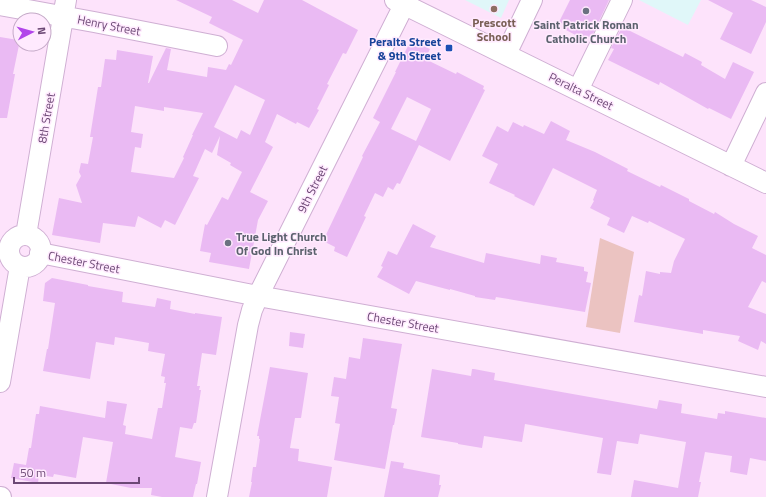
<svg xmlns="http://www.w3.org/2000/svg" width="766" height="497" font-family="'Titillium Web',sans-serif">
	<rect width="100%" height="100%" fill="#fde3fb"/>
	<path fill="#e0f7f9" d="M 465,0 L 509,0 L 501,18 Z
		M 639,0 L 701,0 L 688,25 Z"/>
	<path fill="#ebc3c1" d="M 600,238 L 634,252 L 620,333 L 586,327 Z"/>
	<path fill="#eabaf3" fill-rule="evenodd" d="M 176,0 L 232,0 L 258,13 L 264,0 L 302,0 L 358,30 L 346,54 L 343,53 L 327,84 L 329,85 L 317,109 L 319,110 L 309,128 L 297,122 L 296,124 L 277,114 L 265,142 L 273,147 L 250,192 L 268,201 L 258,220 L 249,269 L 209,262 L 211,253 L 200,251 L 205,224 L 207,225 L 222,197 L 228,200 L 242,172 L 230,165 L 231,163 L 217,155 L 220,136 L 212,153 L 205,149 L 193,176 L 199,178 L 175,225 L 165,220 L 161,228 L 138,216 L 135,227 L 103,223 L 100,243 L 52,235 L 59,198 L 82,203 L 76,185 L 81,176 L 79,172 L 81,163 L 88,164 L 93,137 L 90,137 L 98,87 L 101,87 L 105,59 L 116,60 L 117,50 L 153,56 L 148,83 L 149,83 L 166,48 L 171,49 L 167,70 L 207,77 L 208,67 L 226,70 L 229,64 L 231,65 L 243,40 L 209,23 L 212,17 ZM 235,85 L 265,100 L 250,135 L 241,130 L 237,139 L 214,127 ZM 135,106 L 164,111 L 164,107 L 203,113 L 192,135 L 193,135 L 183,157 L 184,158 L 174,178 L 131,172 L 135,147 L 141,148 L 143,134 L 131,132 Z
		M 570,0 L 609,0 L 591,38 L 587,36 L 585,40 L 564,29 L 565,25 L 559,22 Z
		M 708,0 L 751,0 L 766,7 L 766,22 L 751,54 L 720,39 L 733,13 Z
		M 622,27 L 683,57 L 685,53 L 702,62 L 701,65 L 725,79 L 733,62 L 754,72 L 731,119 L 709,108 L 708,109 L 660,82 L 659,85 L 608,60 L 614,49 L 611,48 Z
		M 0,37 L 18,40 L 17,44 L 19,45 L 13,74 L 15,74 L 7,118 L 0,118 Z
		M 411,40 L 430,49 L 425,59 L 456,74 L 457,72 L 484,86 L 483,89 L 485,90 L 450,161 L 419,145 L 400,184 L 397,183 L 393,190 L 388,187 L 383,197 L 375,193 L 364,216 L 366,217 L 347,257 L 334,251 L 335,247 L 323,241 L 363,157 L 362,156 L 380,122 L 373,118 L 396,72 L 395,72 ZM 407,97 L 431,109 L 416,141 L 391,129 Z
		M 551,121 L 570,131 L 566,140 L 595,152 L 628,169 L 627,171 L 660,187 L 661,185 L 689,199 L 689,201 L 714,214 L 715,212 L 734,224 L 758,236 L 752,248 L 766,255 L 766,283 L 762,281 L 748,307 L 766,314 L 766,344 L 761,341 L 758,350 L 738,341 L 740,336 L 703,330 L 703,334 L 634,322 L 639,295 L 642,296 L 646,271 L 660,274 L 660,272 L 671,273 L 674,261 L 685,239 L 649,221 L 648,223 L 632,216 L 624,233 L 607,225 L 610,218 L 590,208 L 594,201 L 593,200 L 597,190 L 553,168 L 534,206 L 514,196 L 515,195 L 489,183 L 498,164 L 482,156 L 497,126 L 508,132 L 513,122 L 523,127 L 524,125 L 544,134 Z
		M 413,224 L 436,236 L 430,247 L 484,263 L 486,253 L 540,264 L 541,255 L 557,258 L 556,262 L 584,267 L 584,271 L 588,272 L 586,282 L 591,283 L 585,312 L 496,297 L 495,300 L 475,297 L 475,296 L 450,289 L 450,290 L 416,281 L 409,294 L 377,277 L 383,267 L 381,266 L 388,251 L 397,255 Z
		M 52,278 L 88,285 L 88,286 L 123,292 L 122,302 L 155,307 L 157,298 L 171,301 L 170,309 L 195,314 L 195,313 L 222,317 L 216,355 L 202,353 L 197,386 L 200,386 L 199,390 L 201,390 L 196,423 L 194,423 L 192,429 L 180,427 L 175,457 L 201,462 L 197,484 L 196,484 L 193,497 L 162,497 L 151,495 L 152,488 L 131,488 L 106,483 L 113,442 L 83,437 L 76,478 L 54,474 L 53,477 L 39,475 L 38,483 L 11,478 L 14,463 L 26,465 L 29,448 L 31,448 L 36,414 L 39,414 L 40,406 L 105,418 L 107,401 L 127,404 L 123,425 L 126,426 L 125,434 L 152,439 L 158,408 L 162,408 L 166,383 L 164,383 L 165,377 L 161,376 L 165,354 L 148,351 L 149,343 L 115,337 L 114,345 L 96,342 L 90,379 L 43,371 L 47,349 L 48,349 L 55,303 L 43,301 L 45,283 Z
		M 290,332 L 305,334 L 303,348 L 289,346 Z
		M 363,338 L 402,344 L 391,408 L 397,409 L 394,425 L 393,425 L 385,469 L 334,460 L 340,424 L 335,423 L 339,397 L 331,396 L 334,377 L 346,379 L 349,357 L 360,359 Z
		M 270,367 L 308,373 L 301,418 L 295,418 L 290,448 L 299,449 L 298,461 L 332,467 L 327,497 L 249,497 L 252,482 L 251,482 L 253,467 L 256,467 L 260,439 L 259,439 L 259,436 L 257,436 Z
		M 432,369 L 471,376 L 472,369 L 474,369 L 495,373 L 494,380 L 657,409 L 659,400 L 682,404 L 681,413 L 717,419 L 718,413 L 725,414 L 725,411 L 766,418 L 766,461 L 750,458 L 747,475 L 730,472 L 732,456 L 705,452 L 699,482 L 701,482 L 698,497 L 631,497 L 634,480 L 678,488 L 686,442 L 640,434 L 638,444 L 617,441 L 611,475 L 597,473 L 603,438 L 525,424 L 522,442 L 484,436 L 482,448 L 458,444 L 458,443 L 421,437 Z
		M 391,461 L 404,463 L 403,468 L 440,475 L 439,485 L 441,485 L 438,497 L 384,497 Z"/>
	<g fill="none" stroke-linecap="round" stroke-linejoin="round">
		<g stroke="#cfafd3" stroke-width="22">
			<path id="minor" d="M 395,0 L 766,183
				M 0,5 L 94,22 L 217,46
				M 506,54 L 532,0
				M 578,90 L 622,0
				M 731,166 L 766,93
				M 26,235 L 66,0
				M9 251a16 16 0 1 1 32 0a16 16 0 1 1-32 0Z
				M 40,253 L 258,296 L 766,387
				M 0,382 L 20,266
				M 0,497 L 1,497
				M 217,497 L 248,325 L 252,310 L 258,296 L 404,5"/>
		</g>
		<use href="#minor" stroke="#fff" stroke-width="20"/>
	</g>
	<circle fill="#8d6e63" stroke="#ffeafe" stroke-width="1.5" cx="494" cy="9" r="4"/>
	<g fill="#6b7280" stroke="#ffeafe" stroke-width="1.5">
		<circle cx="586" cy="11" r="4"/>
		<circle cx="228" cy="243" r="4"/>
	</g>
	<rect fill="#1a4fb4" stroke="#ffeafe" stroke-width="1.5" x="445" y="44" width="8" height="8" rx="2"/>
	<g text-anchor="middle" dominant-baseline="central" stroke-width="3" stroke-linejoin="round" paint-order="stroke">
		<g font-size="12" font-weight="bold" fill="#785e54" stroke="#ffeafe">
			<text x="494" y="22">Prescott<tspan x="494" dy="14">School</tspan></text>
		</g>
		<g font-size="12" font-weight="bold" fill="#5b616d" stroke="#ffeafe">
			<text x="586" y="24">Saint Patrick Roman<tspan x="586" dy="14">Catholic Church</tspan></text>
			<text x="236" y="236" text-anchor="start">True Light Church<tspan x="236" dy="14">Of God In Christ</tspan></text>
		</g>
		<g font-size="12" fill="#6c4875" stroke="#ffeafe">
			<text transform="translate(109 25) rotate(11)">Henry Street</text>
			<text transform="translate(581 91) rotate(26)">Peralta Street</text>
			<text transform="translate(46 118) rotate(-80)">8th Street</text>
			<text transform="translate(312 189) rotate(-63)">9th Street</text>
			<text transform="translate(84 262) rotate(11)">Chester Street</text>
			<text transform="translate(403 322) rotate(10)">Chester Street</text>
		</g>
		<g font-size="12" font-weight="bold" fill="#164399" stroke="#ffeafe" text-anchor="end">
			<text x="441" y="41">Peralta Street<tspan x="441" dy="14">&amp; 9th Street</tspan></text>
		</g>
	</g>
	<g transform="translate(32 32) rotate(84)"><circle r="19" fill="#ffeafe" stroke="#c4a9c7"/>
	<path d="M0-3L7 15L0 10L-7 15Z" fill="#b245ea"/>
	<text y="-6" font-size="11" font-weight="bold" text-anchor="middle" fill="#6c4875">N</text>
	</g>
	<path d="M14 477v6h125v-6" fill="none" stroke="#6c4875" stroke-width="2"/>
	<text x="20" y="477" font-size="12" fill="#6c4875" stroke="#ffeafe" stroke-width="3" paint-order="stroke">50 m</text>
</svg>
